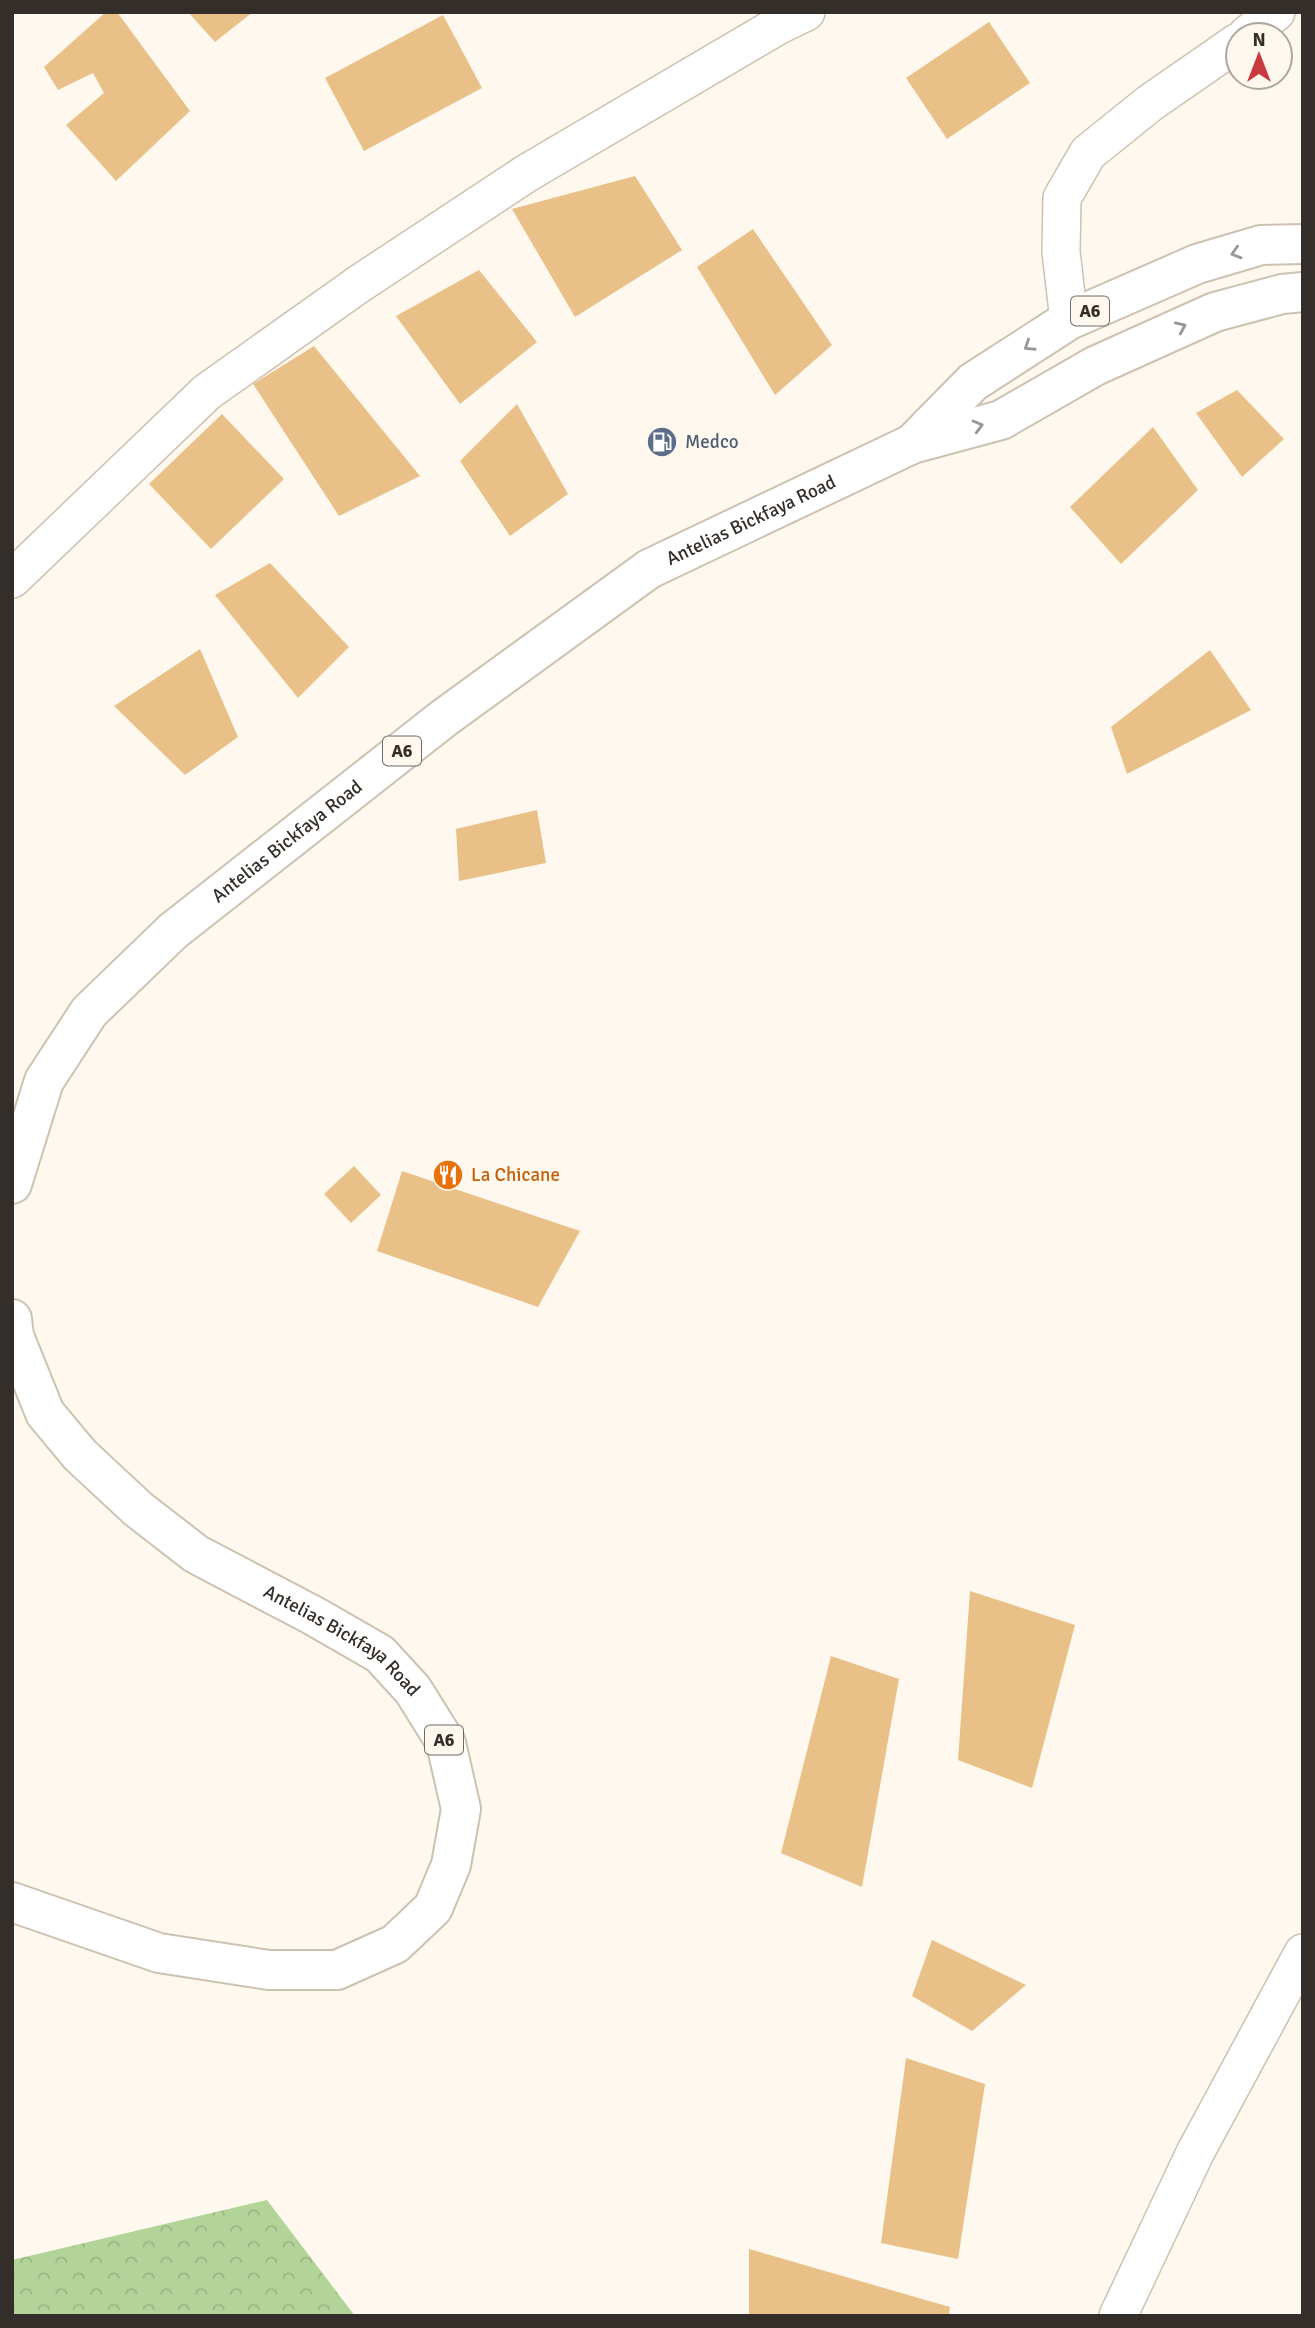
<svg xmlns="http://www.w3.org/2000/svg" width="1315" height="2328" font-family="Signika,sans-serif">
	<defs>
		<pattern id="forest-crowns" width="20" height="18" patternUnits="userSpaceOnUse" patternTransform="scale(1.75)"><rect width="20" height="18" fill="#b2d499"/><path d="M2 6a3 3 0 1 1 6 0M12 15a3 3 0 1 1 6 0" fill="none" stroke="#9ab684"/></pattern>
	</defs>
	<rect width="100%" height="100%" fill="#fff8ee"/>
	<path fill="url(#forest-crowns)" d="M 267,2200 L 355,2316 L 12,2316 L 12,2260 Z"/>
	<path fill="#e9c188" d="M 106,12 L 117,12 L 190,111 L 116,181 L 66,125 L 104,93 L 93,73 L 58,90 L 44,67 Z
		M 188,12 L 253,12 L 215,42 Z
		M 443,15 L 482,88 L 364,151 L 325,78 Z
		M 989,22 L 1030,83 L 947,139 L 906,78 Z
		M 635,176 L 682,250 L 575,317 L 512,209 Z
		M 753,229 L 832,345 L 775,395 L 697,267 Z
		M 479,270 L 537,342 L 460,404 L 396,316 Z
		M 314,346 L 420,476 L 339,516 L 253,384 Z
		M 1237,390 L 1284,439 L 1242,477 L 1196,413 Z
		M 517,404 L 568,494 L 510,536 L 460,461 Z
		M 222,414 L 284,479 L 211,549 L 149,484 Z
		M 1153,427 L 1198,490 L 1121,564 L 1070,507 Z
		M 270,563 L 349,647 L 298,698 L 215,595 Z
		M 200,649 L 238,737 L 185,775 L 114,706 Z
		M 1210,650 L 1251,710 L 1127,774 L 1111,727 Z
		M 537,810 L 546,863 L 459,881 L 456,829 Z
		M 354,1166 L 381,1195 L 351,1223 L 324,1194 Z
		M 402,1171 L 580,1231 L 538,1307 L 377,1251 Z
		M 970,1591 L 1075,1625 L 1032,1788 L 958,1760 Z
		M 831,1656 L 899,1679 L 862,1887 L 781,1853 Z
		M 932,1940 L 1026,1985 L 972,2031 L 912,1996 Z
		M 906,2058 L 985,2084 L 958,2259 L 881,2243 Z
		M 749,2249 L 950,2307 L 949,2316 L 749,2316 Z"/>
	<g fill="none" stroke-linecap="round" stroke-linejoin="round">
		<g stroke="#cdc1b2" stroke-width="40">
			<path id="minor" d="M 1247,35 L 1276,12
				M 1069,320 L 1061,252 L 1062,198 L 1088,153 L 1150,103 L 1238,42
				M 12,579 L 207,392 L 359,284 L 527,173 L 779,25 L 806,12
				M 1118,2316 L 1195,2153 L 1303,1953"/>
		</g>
		<g stroke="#cdc1b2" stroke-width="42">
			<g id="trunk">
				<path d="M 913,443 L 973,382 L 1069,320 L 1197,264 L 1261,245 L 1303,244"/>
				<path id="s1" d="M 12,1184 L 44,1081 L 89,1012 L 173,931 L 444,718 L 649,569 L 912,444 L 1001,420 L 1095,366 L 1215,312 L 1282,294 L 1303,292"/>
				<path id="s2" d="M 12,1319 L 14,1336 L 45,1413 L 80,1455 L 138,1509 L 196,1554 L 314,1616 L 380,1654 L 413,1690 L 446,1743 L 461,1809 L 451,1865 L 433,1908 L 395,1944 L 337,1970 L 269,1970 L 159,1953 L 12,1902"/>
			</g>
		</g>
		<use href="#minor" stroke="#fff" stroke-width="37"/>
		<use href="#trunk" stroke="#fff" stroke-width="38"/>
	</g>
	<defs><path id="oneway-chevron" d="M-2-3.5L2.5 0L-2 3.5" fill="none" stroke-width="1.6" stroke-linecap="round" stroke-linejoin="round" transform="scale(1.75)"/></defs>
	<g stroke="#999694">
		<use href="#oneway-chevron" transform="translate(1236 253) rotate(163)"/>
		<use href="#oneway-chevron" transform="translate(1181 327) rotate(-24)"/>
		<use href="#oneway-chevron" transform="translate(1029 346) rotate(147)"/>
		<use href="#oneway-chevron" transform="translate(978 426) rotate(-15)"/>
	</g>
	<defs>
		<g id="fuel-disc" transform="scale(1.575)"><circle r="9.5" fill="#5c6f8a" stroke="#fff8ee"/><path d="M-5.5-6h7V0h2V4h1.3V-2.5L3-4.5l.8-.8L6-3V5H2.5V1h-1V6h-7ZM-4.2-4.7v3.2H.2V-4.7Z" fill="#fff"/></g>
		<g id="restaurant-disc" transform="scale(1.575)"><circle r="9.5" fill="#e8710a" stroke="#fff8ee"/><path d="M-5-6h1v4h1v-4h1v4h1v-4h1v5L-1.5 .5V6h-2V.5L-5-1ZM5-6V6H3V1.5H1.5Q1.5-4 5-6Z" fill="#fff"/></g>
	</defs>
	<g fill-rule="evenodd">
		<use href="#fuel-disc" x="662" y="442"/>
		<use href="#restaurant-disc" x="448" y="1175"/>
	</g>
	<g text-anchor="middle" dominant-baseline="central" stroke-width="5" stroke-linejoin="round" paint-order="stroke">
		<g fill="#fff8ee" stroke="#706b64" stroke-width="2">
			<rect x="1071" y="296.5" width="38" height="29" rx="5"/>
			<rect x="383" y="736.5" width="38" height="29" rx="5"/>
			<rect x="425" y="1725.5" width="38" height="29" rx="5"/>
		</g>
		<g font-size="18" font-weight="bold" fill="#332e29">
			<text x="1090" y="311">A6</text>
			<text x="402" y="751">A6</text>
			<text x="444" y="1740">A6</text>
		</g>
		<g font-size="19" fill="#4e5e75" stroke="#fff8ee" text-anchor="start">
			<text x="685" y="442">Medco</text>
		</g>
		<g font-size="19" fill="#332e29" stroke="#fff8ee">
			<text stroke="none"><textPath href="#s1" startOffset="1018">Antelias Bickfaya Road</textPath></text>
			<text stroke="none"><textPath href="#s1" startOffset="452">Antelias Bickfaya Road</textPath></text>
			<text stroke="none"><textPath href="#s2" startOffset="478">Antelias Bickfaya Road</textPath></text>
		</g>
		<g font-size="19" fill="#c56008" stroke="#fff8ee" text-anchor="start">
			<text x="471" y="1175">La Chicane</text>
		</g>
	</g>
	<rect width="1315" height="2328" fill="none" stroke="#332e29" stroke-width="28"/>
	<g transform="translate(1259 56)"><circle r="33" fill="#fff8ee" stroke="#ada79f" stroke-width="2"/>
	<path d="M0-5L12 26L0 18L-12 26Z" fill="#c9393f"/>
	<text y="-10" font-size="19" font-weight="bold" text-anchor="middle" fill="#332e29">N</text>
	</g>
</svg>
